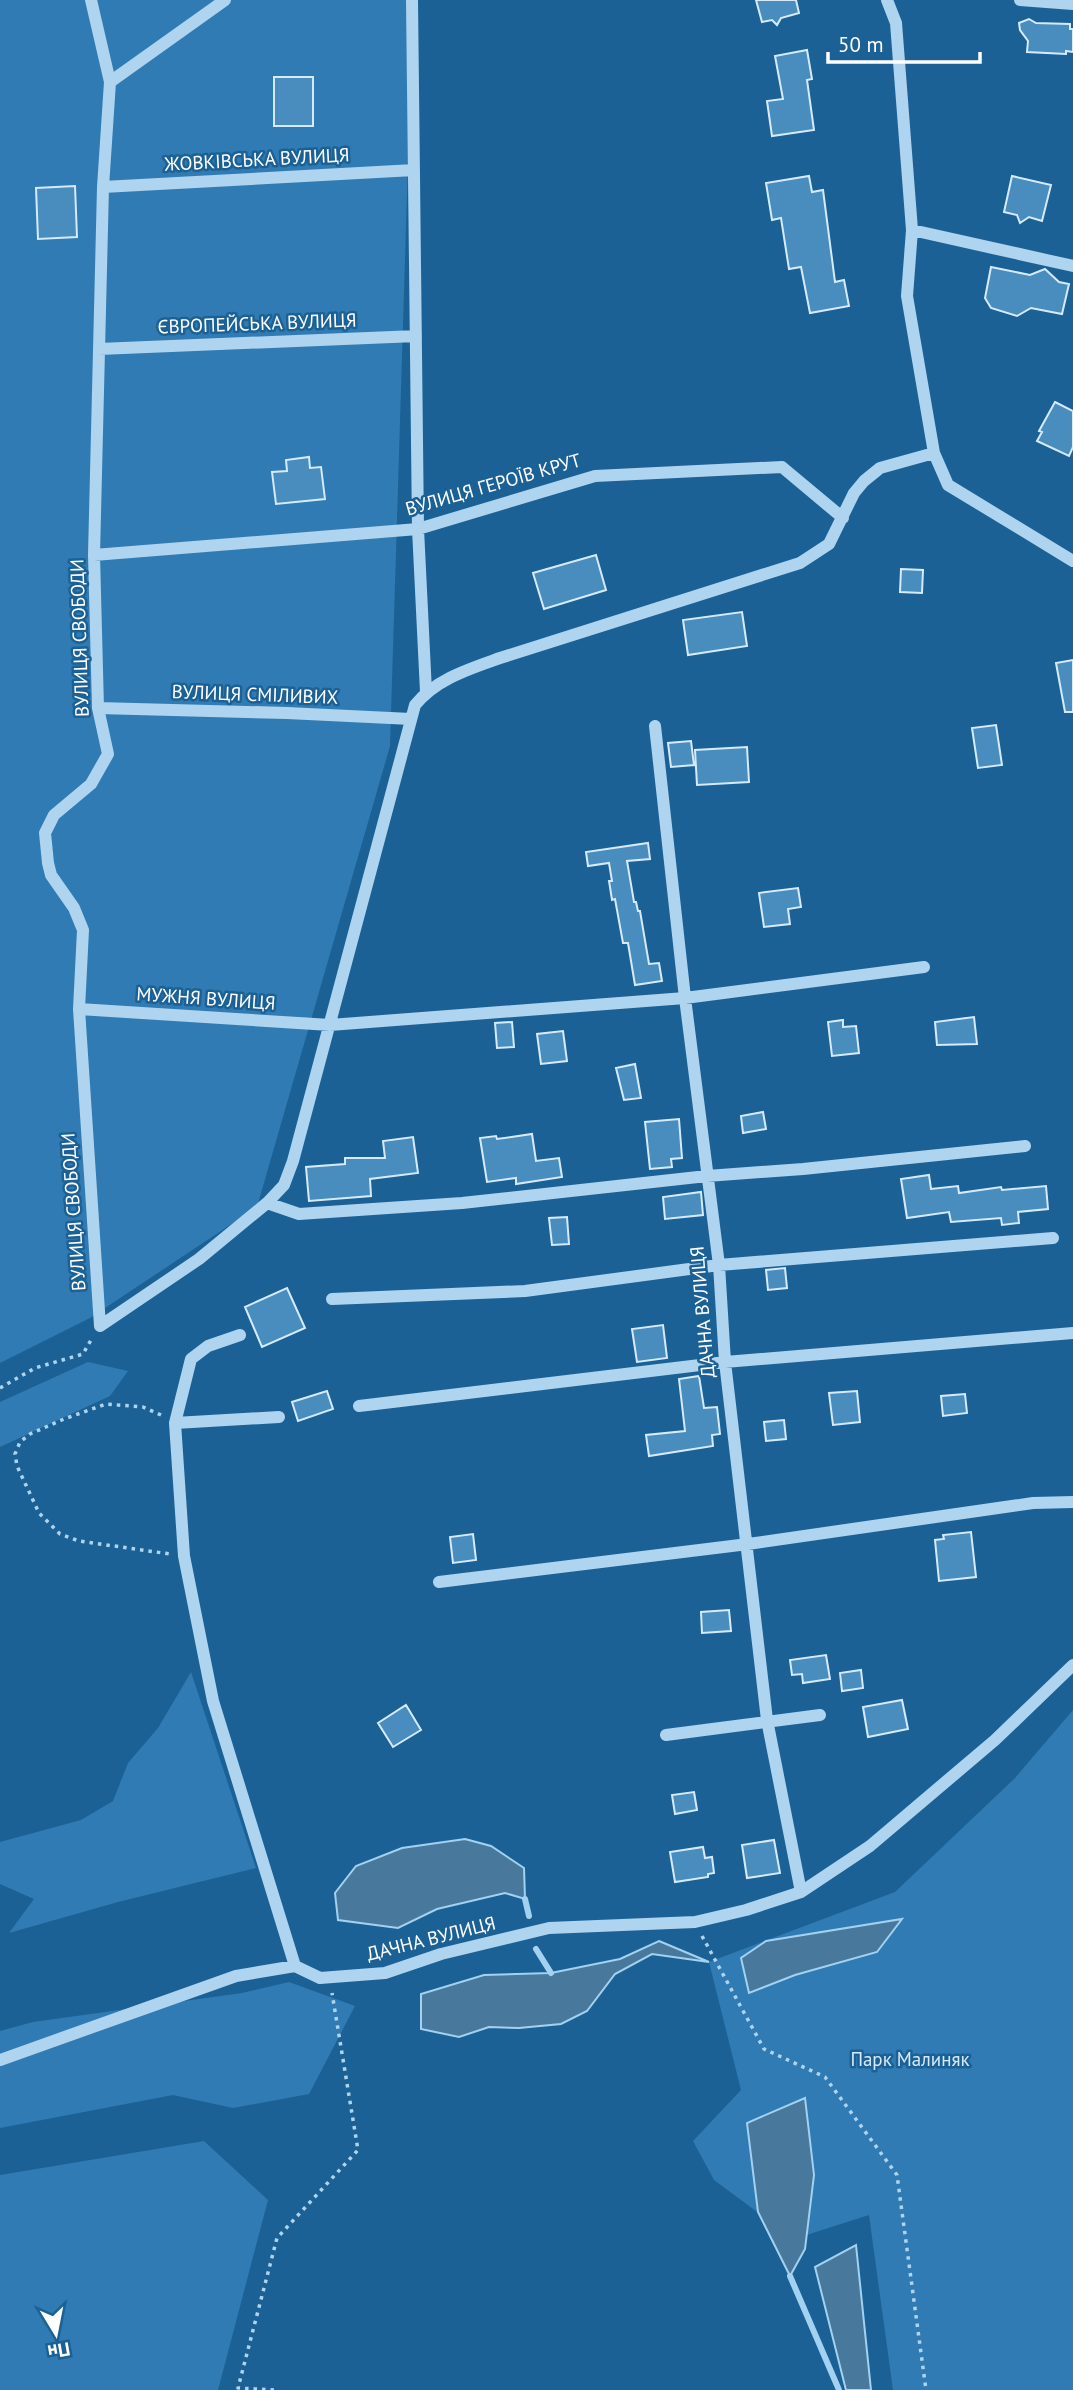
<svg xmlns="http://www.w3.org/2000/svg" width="1073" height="2390" font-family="'PT Sans',sans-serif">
	<rect width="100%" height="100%" fill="#1b6195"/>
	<path fill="#307bb3" d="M 0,0 L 413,0 L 390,746 L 257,1207 L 90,1318 L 0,1363 Z
		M 88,1362 L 128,1371 L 110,1396 L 0,1447 L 0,1402 Z
		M 191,1672 L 256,1868 L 118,1902 L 9,1933 L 34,1899 L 0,1884 L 0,1842 L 81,1820 L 113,1801 L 128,1763 L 158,1728 Z
		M 1073,1710 L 1073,2390 L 893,2390 L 869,2215 L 794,2239 L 714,2180 L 693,2141 L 741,2090 L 709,1962 L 895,1892 L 1015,1778 Z
		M 289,1982 L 355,2006 L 309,2094 L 233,2108 L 173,2095 L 0,2128 L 0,2031 L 33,2022 L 242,1993 Z
		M 204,2141 L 268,2200 L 218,2390 L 0,2390 L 0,2175 Z"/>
	<path fill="#48799d" stroke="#a2d1f1" stroke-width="2" d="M 465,1839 L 491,1846 L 524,1868 L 525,1899 L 505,1893 L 437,1909 L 398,1928 L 338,1920 L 335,1893 L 356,1866 L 402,1848 Z
		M 902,1919 L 877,1952 L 795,1975 L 749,1993 L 741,1958 L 766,1941 Z
		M 659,1941 L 709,1962 L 652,1954 L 615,1974 L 587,2011 L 561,2024 L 519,2028 L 489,2027 L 459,2037 L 421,2029 L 421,1994 L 484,1975 L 551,1973 L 620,1959 Z
		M 805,2098 L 814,2175 L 805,2249 L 790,2276 L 758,2212 L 747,2123 Z
		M 856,2245 L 871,2390 L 846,2390 L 815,2267 Z"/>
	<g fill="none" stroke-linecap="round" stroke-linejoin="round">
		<path stroke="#a2d1f1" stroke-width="6" d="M 525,1899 L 529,1916
			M 536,1949 L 551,1973
			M 790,2276 L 839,2390"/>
	</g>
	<path fill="#498cbe" stroke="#d5ebfb" stroke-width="2" d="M 756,0 L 796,0 L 799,13 L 781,18 L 777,25 L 772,20 L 762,22 Z
		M 1029,19 L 1036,23 L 1070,24 L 1070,29 L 1073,29 L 1073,52 L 1066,51 L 1066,54 L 1027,52 L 1028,41 L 1020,30 L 1019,23 Z
		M 807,50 L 812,79 L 807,80 L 814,130 L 772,136 L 767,101 L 783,99 L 775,56 Z
		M 274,77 L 313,77 L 313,126 L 274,126 Z
		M 809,176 L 812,192 L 823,190 L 835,282 L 844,280 L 849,306 L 810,313 L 801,267 L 789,269 L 781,218 L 772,220 L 766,183 Z
		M 1012,176 L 1051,185 L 1042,221 L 1029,217 L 1020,223 L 1017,215 L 1004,212 Z
		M 75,186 L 77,237 L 38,239 L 36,188 Z
		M 991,267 L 1030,275 L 1045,269 L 1059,282 L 1069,284 L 1062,314 L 1031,308 L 1017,316 L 991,308 L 985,298 Z
		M 1055,402 L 1073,411 L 1073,447 L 1069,456 L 1037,441 L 1042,432 L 1039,431 Z
		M 309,457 L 310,468 L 321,467 L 325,499 L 276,504 L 272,472 L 287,471 L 286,460 Z
		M 596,555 L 606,590 L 544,609 L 533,573 Z
		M 901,569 L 923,570 L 922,593 L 900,592 Z
		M 742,612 L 747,646 L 688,655 L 683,620 Z
		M 1073,660 L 1073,712 L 1065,712 L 1056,663 Z
		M 996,725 L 1002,765 L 978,768 L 972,728 Z
		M 691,741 L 694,765 L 671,767 L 668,743 Z
		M 747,747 L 749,782 L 697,785 L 695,750 Z
		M 648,843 L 650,859 L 627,861 L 634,902 L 636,902 L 638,911 L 640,911 L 649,964 L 659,963 L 662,981 L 635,985 L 628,943 L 623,943 L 615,899 L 612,900 L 609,881 L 612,881 L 609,863 L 588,866 L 586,852 Z
		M 798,888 L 801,907 L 788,909 L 790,924 L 764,927 L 759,893 Z
		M 974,1017 L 977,1044 L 937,1045 L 935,1022 Z
		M 843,1020 L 843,1027 L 856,1026 L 859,1053 L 832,1056 L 828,1022 Z
		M 512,1022 L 514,1047 L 497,1048 L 495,1023 Z
		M 563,1031 L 567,1061 L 541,1064 L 537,1034 Z
		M 635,1064 L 641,1098 L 624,1100 L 616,1068 Z
		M 763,1112 L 766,1129 L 743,1133 L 741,1116 Z
		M 679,1119 L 682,1158 L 671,1159 L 672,1167 L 650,1169 L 645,1122 Z
		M 532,1134 L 536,1161 L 559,1158 L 562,1177 L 516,1184 L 516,1178 L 487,1182 L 480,1138 L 496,1136 L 497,1139 Z
		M 413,1137 L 418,1173 L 370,1179 L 371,1196 L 309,1201 L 306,1167 L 345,1164 L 345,1158 L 385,1158 L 383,1141 Z
		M 929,1175 L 931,1189 L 958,1186 L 959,1193 L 1001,1187 L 1002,1190 L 1046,1186 L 1048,1209 L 1018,1212 L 1019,1223 L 1002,1225 L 1001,1218 L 951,1222 L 949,1212 L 907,1218 L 901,1179 Z
		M 701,1192 L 703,1215 L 665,1219 L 663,1197 Z
		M 567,1217 L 569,1244 L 552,1245 L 549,1218 Z
		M 785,1268 L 787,1288 L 768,1290 L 766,1270 Z
		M 287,1288 L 305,1328 L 262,1347 L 245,1307 Z
		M 663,1325 L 667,1358 L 637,1362 L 632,1329 Z
		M 699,1376 L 704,1408 L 717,1407 L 720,1434 L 712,1435 L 713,1446 L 649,1456 L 646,1435 L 685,1431 L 679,1379 Z
		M 327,1391 L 333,1409 L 298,1421 L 292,1402 Z
		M 857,1391 L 860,1422 L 833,1425 L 829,1393 Z
		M 965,1394 L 967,1413 L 943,1416 L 941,1396 Z
		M 784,1420 L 786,1439 L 766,1441 L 764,1422 Z
		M 971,1532 L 976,1577 L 939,1581 L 935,1540 L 944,1539 L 943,1535 Z
		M 473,1534 L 476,1560 L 453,1563 L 450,1537 Z
		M 729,1610 L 731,1631 L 702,1633 L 701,1612 Z
		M 826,1655 L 830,1679 L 803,1683 L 802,1674 L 792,1675 L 790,1660 Z
		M 861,1670 L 863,1688 L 842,1691 L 840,1673 Z
		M 902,1700 L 908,1729 L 868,1737 L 863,1707 Z
		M 406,1705 L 421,1730 L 393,1747 L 378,1723 Z
		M 694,1792 L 697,1810 L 675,1814 L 672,1795 Z
		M 774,1840 L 780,1873 L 747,1878 L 742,1845 Z
		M 703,1847 L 705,1858 L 712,1857 L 714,1873 L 708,1874 L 708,1877 L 675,1882 L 670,1852 Z"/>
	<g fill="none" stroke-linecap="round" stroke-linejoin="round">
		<path stroke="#aed4ef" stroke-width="3.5" stroke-dasharray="3.5 5" stroke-linecap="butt" d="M 0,1388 L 35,1368 L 83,1354 L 91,1340
			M 161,1415 L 143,1407 L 106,1404 L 64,1419 L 30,1434 L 20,1442 L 15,1454 L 17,1466 L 39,1513 L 60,1534 L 79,1541 L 170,1554
			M 702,1936 L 764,2049 L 825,2077 L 897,2175 L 926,2390
			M 274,2390 L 238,2388 L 277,2238 L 358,2150 L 332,1993"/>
		<path stroke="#aed4ef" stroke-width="12" d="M 91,0 L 110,82 L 103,187 L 94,555 L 98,708 L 108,754 L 91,784 L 54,815 L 45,833 L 48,863 L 51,875 L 74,908 L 83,930 L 79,1009 L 100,1326
			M 412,0 L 418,529 L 426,692
			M 887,0 L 896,23 L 912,230 L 907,296 L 934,453 L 948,485 L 1073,561
			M 1020,0 L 1073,4
			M 110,82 L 225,0
			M 103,187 L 414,170
			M 912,230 L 1073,266
			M 99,349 L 416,336
			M 94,555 L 418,529 L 595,476 L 782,467 L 843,518
			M 98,708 L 287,713 L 411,719
			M 655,726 L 685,998 L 719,1265 L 725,1362 L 767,1720 L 801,1892
			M 79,1009 L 330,1025 L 685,998 L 924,967
			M 267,1203 L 299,1214 L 462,1203 L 707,1176 L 803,1169 L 1025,1146
			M 332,1299 L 525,1291 L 719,1265 L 1053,1238
			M 100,1326 L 199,1259 L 267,1203 L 284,1185 L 293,1161 L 415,705 C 436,679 469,669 500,658 L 800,563 L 829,544 L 854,493 L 864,481 L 880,468 L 934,453
			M 240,1335 L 208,1346 L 191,1359 L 175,1423 L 184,1556 L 213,1701 L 295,1966
			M 359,1406 L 725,1362 L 1073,1333
			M 175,1423 L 279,1417
			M 439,1582 L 748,1544 L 1033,1503 L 1073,1502
			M 666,1735 L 820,1715
			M 0,2060 L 236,1976 L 295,1966 L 320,1978 L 385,1973 L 441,1954 L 549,1928 L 695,1922 L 746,1910 L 801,1892 L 870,1846 L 995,1740 L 1073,1665"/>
	</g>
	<g text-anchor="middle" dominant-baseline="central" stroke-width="5" stroke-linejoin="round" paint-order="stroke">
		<g font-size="19" fill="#fff" stroke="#1b6195">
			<text transform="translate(257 159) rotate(-3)">ЖОВКІВСЬКА ВУЛИЦЯ</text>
			<text transform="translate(257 323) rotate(-2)">ЄВРОПЕЙСЬКА ВУЛИЦЯ</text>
			<text transform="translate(493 484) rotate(-16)">ВУЛИЦЯ ГЕРОЇВ КРУТ</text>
			<text transform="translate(79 638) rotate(-92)">ВУЛИЦЯ СВОБОДИ</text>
			<text transform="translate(255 694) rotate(2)">ВУЛИЦЯ СМІЛИВИХ</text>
			<text transform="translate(206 998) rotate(4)">МУЖНЯ ВУЛИЦЯ</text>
			<text transform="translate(73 1212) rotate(-94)">ВУЛИЦЯ СВОБОДИ</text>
			<text transform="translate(702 1312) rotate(-95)">ДАЧНА ВУЛИЦЯ</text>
			<text transform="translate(431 1938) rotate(-14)">ДАЧНА ВУЛИЦЯ</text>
		</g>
		<g font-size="19" fill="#d5ebfb" stroke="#1b6195">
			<text x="910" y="2059">Парк Малиняк</text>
		</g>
	</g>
	<g transform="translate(56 2334) rotate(170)" stroke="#1b6195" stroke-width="5" paint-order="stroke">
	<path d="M0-5L12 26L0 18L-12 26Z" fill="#ffffff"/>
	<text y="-10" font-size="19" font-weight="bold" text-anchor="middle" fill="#ffffff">Пн</text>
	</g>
	<path d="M828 52v10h152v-10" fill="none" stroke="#ffffff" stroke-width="3.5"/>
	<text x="838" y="52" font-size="21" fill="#ffffff" stroke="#1b6195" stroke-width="5" paint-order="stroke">50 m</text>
</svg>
